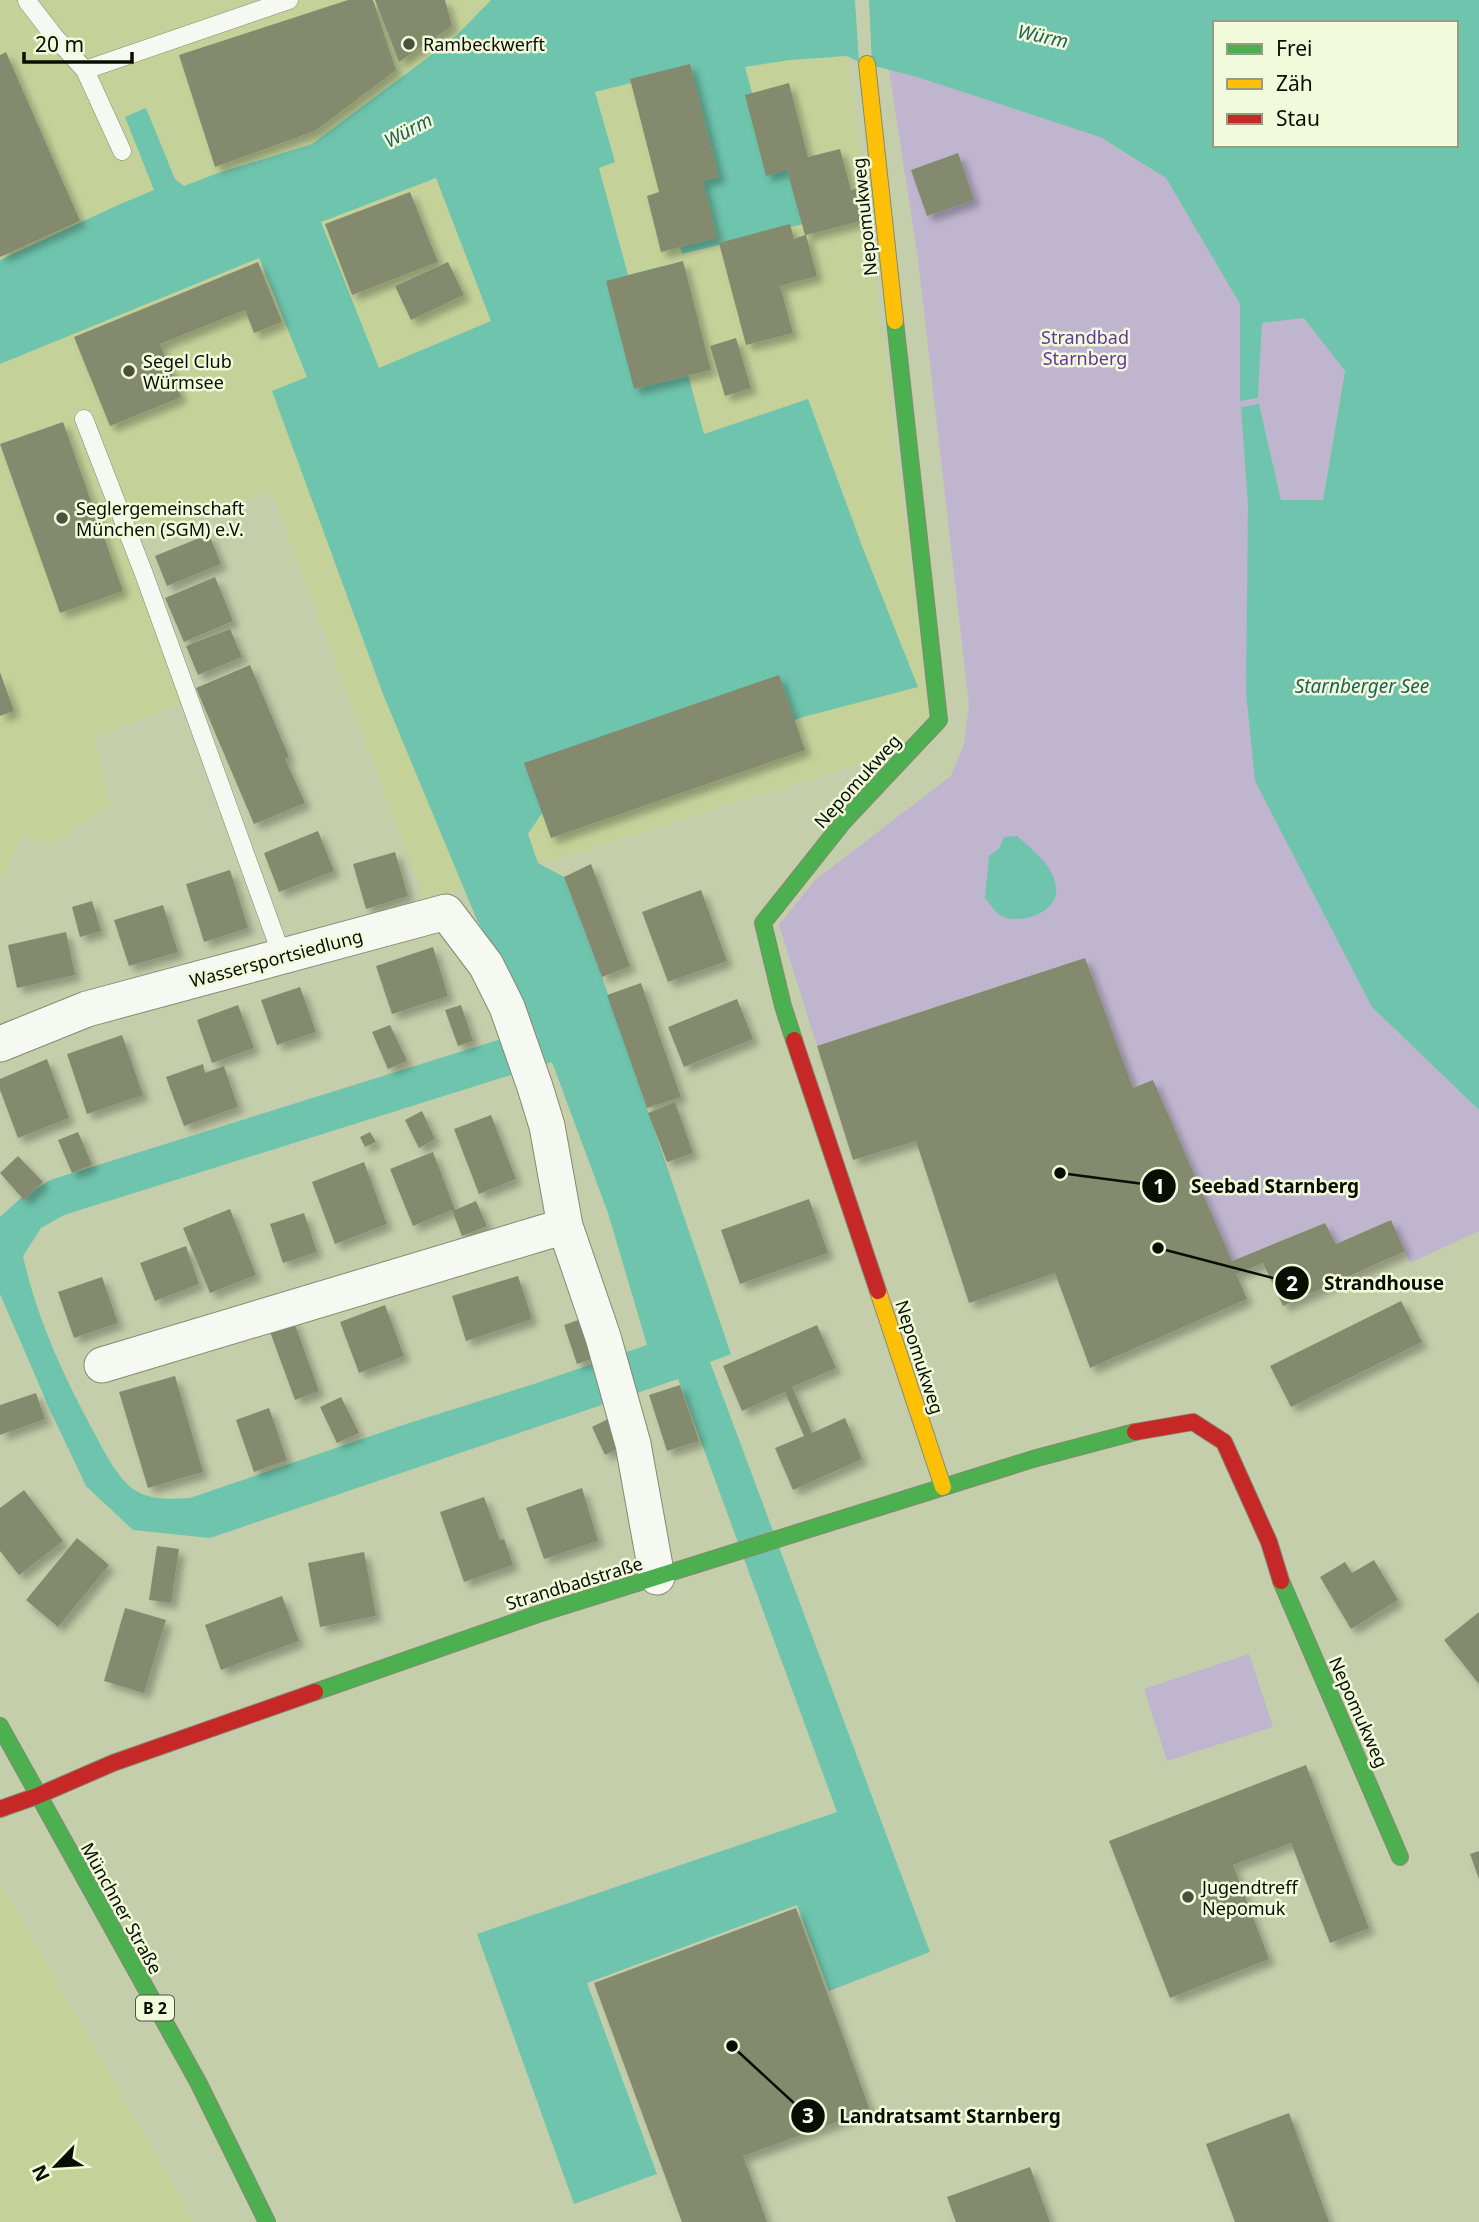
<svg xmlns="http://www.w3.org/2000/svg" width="1479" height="2222" font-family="'Noto Sans',sans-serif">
	<defs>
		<filter id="shadow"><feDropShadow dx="6" dy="6" stdDeviation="3.5" flood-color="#0004"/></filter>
	</defs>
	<rect width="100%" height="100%" fill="#c5ceab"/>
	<path fill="#c4d29a" d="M 0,0 L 843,0 L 847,56 L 929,714 L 893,753 L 425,901 L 271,492 L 129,545 L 186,702 L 94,738 L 111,805 L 52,844 L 22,837 L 4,877 L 0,876 Z
		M 0,1881 L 195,2222 L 0,2222 Z"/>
	<path fill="#bfb5cf" d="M 889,70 L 917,77 L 1100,137 L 1166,178 L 1240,304 L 1240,401 L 1258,398 L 1262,323 L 1304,317 L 1345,370 L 1323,500 L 1281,500 L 1259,404 L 1241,407 L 1248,507 L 1372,1007 L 1479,1110 L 1479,1231 L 1410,1263 L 1391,1220 L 1336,1244 L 1325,1223 L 1232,1261 L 1133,1088 L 1085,959 L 817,1046 L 779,925 L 815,880 L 951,776 L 964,744 L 969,705 L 918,259 Z
		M 1249,1654 L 1273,1727 L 1167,1761 L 1144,1689 Z"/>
	<path fill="#6ec4ac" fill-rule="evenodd" d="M 491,0 L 1479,0 L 1479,1110 L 1372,1007 L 1255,781 L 1246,692 L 1248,507 L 1241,407 L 1259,404 L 1281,500 L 1323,500 L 1345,371 L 1304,318 L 1262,323 L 1258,398 L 1240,401 L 1240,304 L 1166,178 L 1100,137 L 917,77 L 859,62 L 847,56 L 790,60 L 745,67 L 772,167 L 793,164 L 807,223 L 682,254 L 639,81 L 595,92 L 615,162 L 599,168 L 628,275 L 659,267 L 704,434 L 808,399 L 862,546 L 918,687 L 803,717 L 548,804 L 528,834 L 538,863 L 564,877 L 602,977 L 731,1354 L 710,1362 L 930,1952 L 829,1991 L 797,1905 L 587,1983 L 657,2174 L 574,2204 L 477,1934 L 837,1812 L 678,1379 L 210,1538 L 133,1530 L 86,1486 L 50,1410 L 0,1294 L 0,1217 L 21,1198 L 50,1180 L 530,1030 L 503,966 L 477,920 L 383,694 L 272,391 L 307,377 L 259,258 L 0,364 L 0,260 L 118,205 L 154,190 L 125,117 L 146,108 L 175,179 L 184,186 L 218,173 L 312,144 L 454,38 ZM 1215,23 L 1456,23 L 1456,145 L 1215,145 ZM 436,178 L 491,321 L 379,368 L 321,222 ZM 552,1062 L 608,1213 L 647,1345 L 537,1383 L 403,1425 L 190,1498 C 170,1499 151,1501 133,1489 C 119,1479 104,1452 96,1436 C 65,1379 37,1320 23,1256 L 41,1228 L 64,1215 Z
		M 1017,836 C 1032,849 1053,865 1056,887 C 1059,912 1023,924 1004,917 C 996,914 990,904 985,898 L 989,856 L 999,849 L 1004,837 Z"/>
	<path fill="#c5ceab" d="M 855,0 L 869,0 L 872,66 L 859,62 Z"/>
	<path fill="#848a6e" filter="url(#shadow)" d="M 348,0 L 373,0 L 396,70 L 315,131 L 215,167 L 179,55 Z
		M 375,0 L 445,0 L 452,26 L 399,62 Z
		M 6,52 L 80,221 L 0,257 L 0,55 Z
		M 690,64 L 719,177 L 703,181 L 717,238 L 661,252 L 647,196 L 659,192 L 630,79 Z
		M 789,83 L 808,157 L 840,149 L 851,190 L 856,189 L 865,220 L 806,235 L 817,276 L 780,286 L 793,333 L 746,345 L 719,243 L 790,224 L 794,239 L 805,235 L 787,170 L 766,176 L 745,95 Z
		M 958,153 L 974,200 L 927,216 L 911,170 Z
		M 410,192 L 438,262 L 352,295 L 325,224 Z
		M 683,261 L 711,370 L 634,389 L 606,281 Z
		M 258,262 L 282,322 L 254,333 L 245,310 L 160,344 L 181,397 L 110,426 L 74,337 Z
		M 448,262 L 464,295 L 411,320 L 395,286 Z
		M 736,338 L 751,388 L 725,396 L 710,346 Z
		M 63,422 L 123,591 L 60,613 L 0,444 Z
		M 209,534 L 221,564 L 167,586 L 155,556 Z
		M 215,577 L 233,621 L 184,642 L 165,598 Z
		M 230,629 L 242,657 L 198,675 L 186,646 Z
		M 250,665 L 289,757 L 285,759 L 305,803 L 254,824 L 196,688 Z
		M 0,672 L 14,711 L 0,716 Z
		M 779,675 L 805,750 L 551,838 L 524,763 Z
		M 318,831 L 334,871 L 279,892 L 264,853 Z
		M 395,852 L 408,896 L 366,909 L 353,864 Z
		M 591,864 L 630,966 L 602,977 L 564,877 Z
		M 230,870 L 248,928 L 204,942 L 186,884 Z
		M 701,890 L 727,961 L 668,982 L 642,912 Z
		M 92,901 L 101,931 L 80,937 L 72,907 Z
		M 163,905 L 178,952 L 129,966 L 114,920 Z
		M 66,932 L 75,975 L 17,988 L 8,945 Z
		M 433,947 L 448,996 L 392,1014 L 376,966 Z
		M 1085,958 L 1133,1088 L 1153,1080 L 1232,1261 L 1325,1223 L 1336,1244 L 1391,1220 L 1405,1251 L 1283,1306 L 1263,1263 L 1236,1274 L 1247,1299 L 1090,1368 L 1055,1273 L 969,1303 L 916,1141 L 853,1160 L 817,1046 Z
		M 641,983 L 681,1097 L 647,1108 L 607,995 Z
		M 300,987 L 316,1032 L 277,1045 L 261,1000 Z
		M 737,999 L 753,1039 L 684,1067 L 668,1027 Z
		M 238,1005 L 254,1048 L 212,1063 L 197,1020 Z
		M 461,1005 L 473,1041 L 458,1046 L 445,1010 Z
		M 390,1025 L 407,1061 L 388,1069 L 372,1032 Z
		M 122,1035 L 143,1095 L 87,1114 L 67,1054 Z
		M 47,1059 L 69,1118 L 18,1138 L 0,1090 L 0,1079 Z
		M 203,1064 L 205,1073 L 224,1066 L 238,1107 L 184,1126 L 166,1077 Z
		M 675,1102 L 693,1153 L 667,1162 L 648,1113 Z
		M 422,1111 L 435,1139 L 419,1148 L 405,1120 Z
		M 491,1115 L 516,1179 L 479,1194 L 454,1129 Z
		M 78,1132 L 92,1165 L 72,1173 L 58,1140 Z
		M 370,1132 L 376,1142 L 365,1147 L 360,1137 Z
		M 433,1152 L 455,1210 L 476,1201 L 487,1226 L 462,1236 L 452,1210 L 413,1226 L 390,1169 Z
		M 18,1156 L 43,1182 L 24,1200 L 0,1173 Z
		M 364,1162 L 387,1224 L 335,1244 L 312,1182 Z
		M 809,1199 L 828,1253 L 740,1284 L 721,1230 Z
		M 230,1209 L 256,1275 L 210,1293 L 183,1228 Z
		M 304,1213 L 317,1252 L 283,1263 L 270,1224 Z
		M 186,1246 L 199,1284 L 155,1301 L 140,1263 Z
		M 518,1276 L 532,1319 L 466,1341 L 452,1296 Z
		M 102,1277 L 118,1323 L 74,1338 L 58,1292 Z
		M 1401,1301 L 1422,1342 L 1291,1407 L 1270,1366 Z
		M 385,1305 L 404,1356 L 359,1373 L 340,1322 Z
		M 584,1318 L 597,1357 L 577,1364 L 564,1325 Z
		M 293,1319 L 319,1391 L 295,1400 L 269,1329 Z
		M 817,1325 L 836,1368 L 792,1387 L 812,1433 L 845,1418 L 862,1459 L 793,1490 L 775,1448 L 804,1436 L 785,1392 L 742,1411 L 723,1366 Z
		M 175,1376 L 203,1472 L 148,1488 L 119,1392 Z
		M 680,1385 L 699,1441 L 667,1451 L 649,1395 Z
		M 36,1393 L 45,1419 L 0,1435 L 0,1405 Z
		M 341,1397 L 359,1433 L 337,1443 L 320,1407 Z
		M 269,1408 L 287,1460 L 254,1472 L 236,1420 Z
		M 610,1418 L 623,1446 L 605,1455 L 592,1427 Z
		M 582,1488 L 598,1541 L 544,1559 L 526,1508 Z
		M 24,1490 L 63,1541 L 19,1575 L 0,1551 L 0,1508 Z
		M 484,1497 L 500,1540 L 504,1539 L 513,1565 L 464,1582 L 440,1512 Z
		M 77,1538 L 109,1565 L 58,1627 L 26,1600 Z
		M 157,1546 L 179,1549 L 171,1603 L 149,1600 Z
		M 364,1552 L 376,1616 L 320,1627 L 308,1563 Z
		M 1374,1560 L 1398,1600 L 1351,1629 L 1320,1577 L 1345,1562 L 1352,1573 Z
		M 282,1596 L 299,1641 L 221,1670 L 205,1625 Z
		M 125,1608 L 166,1620 L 144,1693 L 104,1681 Z
		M 1479,1612 L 1479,1684 L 1444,1640 Z
		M 1306,1765 L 1369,1928 L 1330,1943 L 1291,1843 L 1233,1865 L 1269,1959 L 1170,1998 L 1109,1841 Z
		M 1479,1851 L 1479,1879 L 1470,1854 Z
		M 796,1908 L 870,2110 L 743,2156 L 767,2222 L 682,2222 L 594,1983 Z
		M 1289,2113 L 1329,2222 L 1235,2222 L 1206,2144 Z
		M 1030,2167 L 1050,2222 L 956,2222 L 947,2197 Z"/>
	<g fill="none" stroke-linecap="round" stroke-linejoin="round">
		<g stroke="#848a6f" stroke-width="19">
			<path id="lane" d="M 27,1 L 54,36 L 85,70 L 289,0
				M 85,70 L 122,151
				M 84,419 L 144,574 L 282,956"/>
		</g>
		<g stroke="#848a6f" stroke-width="37">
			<path id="street" d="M 0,1044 L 87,1009 L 446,912 L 486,965 L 507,1007 L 535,1087 L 547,1126 L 565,1226 L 603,1337 L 633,1444 L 657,1577
				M 102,1365 L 565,1226"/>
		</g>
		<g stroke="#848a6f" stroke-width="18">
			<path id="fast" d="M 794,1040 L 783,1006 L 763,923 L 844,821 L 939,720 L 895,321
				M 1281,1581 L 1400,1857
				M 315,1692 L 538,1614 L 1033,1459 L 1135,1432
				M 0,1726 L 198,2082 L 267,2222"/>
		</g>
		<g stroke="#848a6f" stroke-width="18">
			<path id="slow" d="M 867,64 L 895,321
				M 878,1291 L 943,1487"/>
		</g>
		<g stroke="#848a6f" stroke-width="18">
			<path id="jam" d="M 794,1040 L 878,1291
				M 1135,1432 L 1193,1422 L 1224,1442 L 1269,1542 L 1281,1581
				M 0,1809 L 37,1796 L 113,1763 L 315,1692"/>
		</g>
		<use href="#lane" stroke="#f6f8f2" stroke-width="18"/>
		<use href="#street" stroke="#f6f8f2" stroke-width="35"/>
		<use href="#fast" stroke="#4caf50" stroke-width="16"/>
		<use href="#slow" stroke="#ffc107" stroke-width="16"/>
		<use href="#jam" stroke="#c62828" stroke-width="16"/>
	</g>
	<g fill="#4b513c" stroke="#f1fada" stroke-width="2.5">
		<circle cx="409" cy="44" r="7"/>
		<circle cx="129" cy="371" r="7"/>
		<circle cx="62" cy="518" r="7"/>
		<circle cx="1188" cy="1897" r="7"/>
	</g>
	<g text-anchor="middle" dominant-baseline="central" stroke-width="5" stroke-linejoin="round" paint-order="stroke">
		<rect fill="#f1fada" stroke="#4f5541" stroke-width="2" x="136" y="1995.5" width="38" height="25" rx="5"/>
		<g font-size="16" font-weight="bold" fill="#0a0e00">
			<text x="155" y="2008">B 2</text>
		</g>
		<g font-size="18" fill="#0a0e00" stroke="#f1fada" text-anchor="start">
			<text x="423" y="44">Rambeckwerft</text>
			<text x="143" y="361">Segel Club<tspan x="143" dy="21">Würmsee</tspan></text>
			<text x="76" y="508">Seglergemeinschaft<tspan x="76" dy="21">München (SGM) e.V.</tspan></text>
			<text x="1202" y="1887">Jugendtreff<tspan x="1202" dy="21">Nepomuk</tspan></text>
		</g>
		<g font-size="18" fill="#0a0e00" stroke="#f1fada">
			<text transform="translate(864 217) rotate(-96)">Nepomukweg</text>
			<text transform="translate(857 781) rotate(-48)">Nepomukweg</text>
			<text transform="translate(276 958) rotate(-15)">Wassersportsiedlung</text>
			<text transform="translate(920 1357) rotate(72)">Nepomukweg</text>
			<text transform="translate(574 1583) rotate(-17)">Strandbadstraße</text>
			<text transform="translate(1359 1712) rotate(66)">Nepomukweg</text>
			<text transform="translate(122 1908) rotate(61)">Münchner Straße</text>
		</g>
		<g font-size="18" fill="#6434a2" stroke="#f1fada">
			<text x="1085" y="337">Strandbad<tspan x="1085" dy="21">Starnberg</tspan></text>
		</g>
		<g font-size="19" font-style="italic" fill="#1f6055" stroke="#f1fada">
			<text transform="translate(1043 36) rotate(12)">Würm</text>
			<text transform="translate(408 130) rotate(-28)">Würm</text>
			<text x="1362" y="686">Starnberger See</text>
		</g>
	</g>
	<path fill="none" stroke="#0a0e00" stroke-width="2.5" d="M1060 1173L1159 1186M1158 1248L1292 1283M732 2046L808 2116"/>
	<g fill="#0a0e00" stroke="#f1fada" stroke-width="2.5">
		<circle cx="1060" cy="1173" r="7"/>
		<circle cx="1158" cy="1248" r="7"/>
		<circle cx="732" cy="2046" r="7"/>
		<circle cx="1159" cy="1186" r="18"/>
		<circle cx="1292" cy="1283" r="18"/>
		<circle cx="808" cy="2116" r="18"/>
	</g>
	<g font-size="21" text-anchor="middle" font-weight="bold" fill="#fff">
		<text x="1159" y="1194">1</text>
		<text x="1292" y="1291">2</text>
		<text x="808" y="2123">3</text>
	</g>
	<g font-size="19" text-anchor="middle" font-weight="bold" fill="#0a0e00" stroke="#f1fada" stroke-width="5" stroke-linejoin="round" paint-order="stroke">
		<text x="1275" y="1193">Seebad Starnberg</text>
		<text x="1384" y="1290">Strandhouse</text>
		<text x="950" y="2123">Landratsamt Starnberg</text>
	</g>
	<rect x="1213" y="21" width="245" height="126" fill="#f1fada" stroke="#959c83" stroke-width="2"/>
	<rect x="1227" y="44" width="35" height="10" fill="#4caf50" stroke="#959c83" stroke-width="2"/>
	<text x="1276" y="56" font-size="21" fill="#0a0e00">Frei</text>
	<rect x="1227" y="79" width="35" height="10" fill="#ffc107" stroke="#959c83" stroke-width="2"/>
	<text x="1276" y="91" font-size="21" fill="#0a0e00">Zäh</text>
	<rect x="1227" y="114" width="35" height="10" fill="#c62828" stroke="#959c83" stroke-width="2"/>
	<text x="1276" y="126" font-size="21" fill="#0a0e00">Stau</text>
	<g transform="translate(56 2166) rotate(245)" stroke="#f1fada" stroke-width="5" paint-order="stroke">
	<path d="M0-5L12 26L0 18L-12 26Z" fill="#0a0e00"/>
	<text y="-10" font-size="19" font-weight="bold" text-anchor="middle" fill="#0a0e00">N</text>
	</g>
	<path d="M24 52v10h108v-10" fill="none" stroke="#0a0e00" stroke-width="3.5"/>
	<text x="35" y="52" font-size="21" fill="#0a0e00" stroke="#f1fada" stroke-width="5" paint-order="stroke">20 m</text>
</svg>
